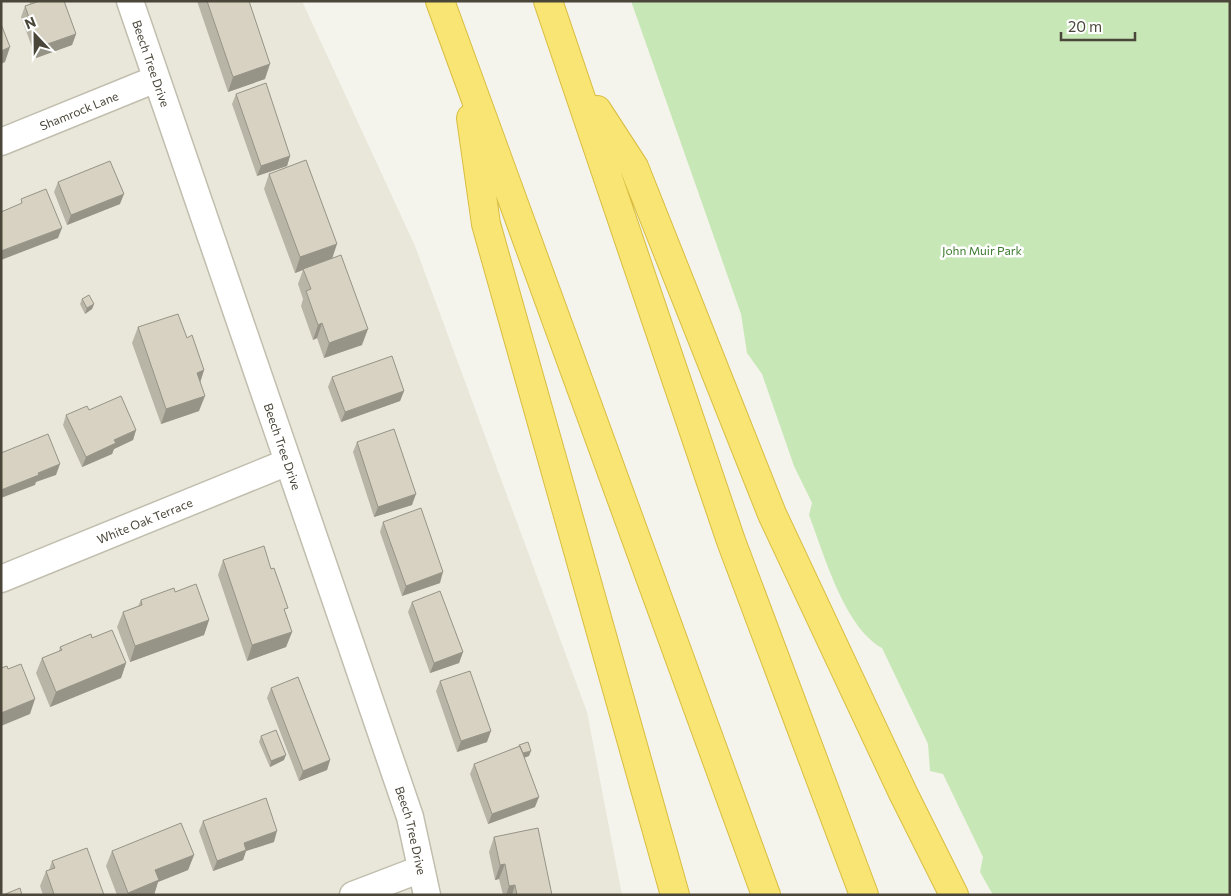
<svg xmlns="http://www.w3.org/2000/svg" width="1231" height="896" font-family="Commissioner,sans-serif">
	<rect width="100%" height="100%" fill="#f5f4ec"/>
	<path fill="#e9e7da" d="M 1,1 L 302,1 L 415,246 L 587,712 L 622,895 L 1,895 Z"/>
	<path fill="#c8e7b7" d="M 631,1 L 1230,1 L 1230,895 L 993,895 L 980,872 L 983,857 L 943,774 L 930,771 L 928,744 L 882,648 C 844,627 824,554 809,515 L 812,503 L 794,466 L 762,374 L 747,353 L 741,314 Z"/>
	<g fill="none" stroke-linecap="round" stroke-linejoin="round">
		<g stroke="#c1beae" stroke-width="29">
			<g id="street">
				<path id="s1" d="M 130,1 L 410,817 L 427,895"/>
				<path id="s2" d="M 1,142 L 156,79"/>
				<path id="s3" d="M 1,579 L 288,462"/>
				<path d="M 353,895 L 421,869"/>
			</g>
		</g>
		<g stroke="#d8bd42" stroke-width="30">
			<path id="highway" d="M 440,1 L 766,895
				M 548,1 L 731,541 L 864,895
				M 597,110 L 634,167 L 772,514 L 903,793 L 954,895
				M 471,118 L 486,224 L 675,895"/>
		</g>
		<use href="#street" stroke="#fff" stroke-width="26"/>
		<use href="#highway" stroke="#f8e573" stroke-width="28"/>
	</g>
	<path fill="#b9b5a6" d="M 29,1 L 64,1 L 76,34 L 72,45 L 36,58 L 21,17 L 25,6 L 30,4 Z
		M 197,1 L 249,1 L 265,79 L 228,92 Z
		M 236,94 L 290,156 L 287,166 L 257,176 L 232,104 Z
		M 269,174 L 332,258 L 362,345 L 324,358 L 317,338 L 313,340 L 301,306 L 303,299 L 298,284 L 303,270 L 295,273 L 264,189 Z
		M 58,182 L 120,204 L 67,225 L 54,192 Z
		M 82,299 L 94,304 L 92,309 L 85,314 L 80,304 Z
		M 138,327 L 187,338 L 204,370 L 200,382 L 199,411 L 161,424 L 132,343 Z
		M 332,377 L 404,391 L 400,401 L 341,422 L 328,387 Z
		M 89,410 L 136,430 L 133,440 L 114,449 L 112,454 L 82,467 L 63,425 L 66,415 Z
		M 357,442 L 412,505 L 374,517 L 353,452 Z
		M 383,522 L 440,583 L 402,596 L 380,532 Z
		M 223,560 L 286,614 L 292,632 L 286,647 L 247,661 L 218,575 Z
		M 175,592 L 209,620 L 204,635 L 130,662 L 117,627 L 123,612 L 138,606 L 141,600 Z
		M 412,602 L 463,652 L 459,663 L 430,673 L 408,612 Z
		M 92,638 L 126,663 L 121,678 L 50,707 L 36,673 L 42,658 L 59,651 L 60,647 Z
		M 440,681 L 487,742 L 457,752 L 436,691 Z
		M 271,688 L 330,760 L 327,770 L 299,781 L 267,698 Z
		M 261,736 L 284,760 L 270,767 L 259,742 Z
		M 519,745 L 529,756 L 524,757 L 535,807 L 488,824 L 470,774 L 474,764 L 519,747 Z
		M 203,821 L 274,842 L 246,851 L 243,860 L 213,871 L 199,831 Z
		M 494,837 L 552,895 L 503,895 L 499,879 L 495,880 L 489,852 Z
		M 112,851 L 194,855 L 188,870 L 158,882 L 154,895 L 117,895 L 106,866 Z
		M 52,861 L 104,895 L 43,895 L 40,886 L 46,871 L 49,870 Z"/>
	<path fill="#969387" d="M 76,34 L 72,45 L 36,58 L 39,47 Z
		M 10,47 L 5,62 L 1,64 L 1,51 Z
		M 270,64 L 265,79 L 228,92 L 233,77 Z
		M 290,156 L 287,166 L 257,176 L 261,166 Z
		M 124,194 L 120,204 L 67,225 L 71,215 Z
		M 62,228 L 58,238 L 1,260 L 1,251 Z
		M 337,244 L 332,259 L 295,273 L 300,257 Z
		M 94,304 L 92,309 L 85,314 L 87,308 Z
		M 322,323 L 317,338 L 313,340 L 318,325 Z
		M 368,329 L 362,345 L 324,358 L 329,343 Z
		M 204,370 L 199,386 L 197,373 Z
		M 404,391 L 400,401 L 341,422 L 345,412 Z
		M 205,396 L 199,411 L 161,424 L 166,409 Z
		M 136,430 L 133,440 L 114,449 L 112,454 L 82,467 L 86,457 L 114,440 Z
		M 60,464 L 56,475 L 36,482 L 35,485 L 1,498 L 1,490 L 38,473 Z
		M 416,494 L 412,505 L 374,517 L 378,507 Z
		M 443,572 L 440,583 L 402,596 L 406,586 Z
		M 209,620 L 204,635 L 130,662 L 135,646 Z
		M 292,632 L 286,647 L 247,661 L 252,645 Z
		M 463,652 L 459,663 L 430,673 L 434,663 Z
		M 126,663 L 121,678 L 50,707 L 56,692 Z
		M 35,699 L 30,714 L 1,726 L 1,713 Z
		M 491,731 L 487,742 L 457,752 L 461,741 Z
		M 531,751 L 529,756 L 521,759 L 523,753 Z
		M 286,755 L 284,760 L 270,767 L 271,761 Z
		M 330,760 L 327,770 L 299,781 L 303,771 Z
		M 539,797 L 535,807 L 488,824 L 492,814 Z
		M 277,831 L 274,842 L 246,851 L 243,860 L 213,871 L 217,861 L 244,843 Z
		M 194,855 L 188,870 L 158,882 L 154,895 L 127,895 L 128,893 L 155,870 Z
		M 505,864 L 499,879 L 495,880 L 500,865 Z
		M 515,885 L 512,895 L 506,895 L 509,886 Z"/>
	<path fill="#d7d2c1" stroke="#969387" d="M 36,1 L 64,1 L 76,34 L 39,47 L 25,6 L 37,2 Z
		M 207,1 L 249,1 L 270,64 L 233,77 Z
		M 1,24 L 10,47 L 1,51 Z
		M 266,83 L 290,156 L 261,166 L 236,94 Z
		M 306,160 L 337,244 L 300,257 L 269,174 Z
		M 110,161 L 124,194 L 71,215 L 58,182 Z
		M 46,189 L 62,228 L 1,251 L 1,212 L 22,203 L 21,199 Z
		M 341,255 L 368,329 L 329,343 L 322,323 L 318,325 L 306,291 L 311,289 L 303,269 Z
		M 89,295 L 94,304 L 87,308 L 82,299 Z
		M 178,314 L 187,338 L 192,335 L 204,370 L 197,373 L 205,396 L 166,409 L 138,327 Z
		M 392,356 L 404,391 L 345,412 L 332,377 Z
		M 121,396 L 136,430 L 114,440 L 116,443 L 86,457 L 66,415 L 87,406 L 89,410 Z
		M 394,429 L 416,494 L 378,507 L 357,442 Z
		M 48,434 L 60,464 L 38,473 L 39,475 L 1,490 L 1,453 Z
		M 421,508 L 443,572 L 406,586 L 383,522 Z
		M 264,546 L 271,569 L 274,568 L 288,608 L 284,609 L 292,632 L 252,645 L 223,560 Z
		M 196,584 L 209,620 L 135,646 L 123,612 L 142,605 L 141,600 L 174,588 L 175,592 Z
		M 440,591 L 463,652 L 434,663 L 412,602 Z
		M 112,630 L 126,663 L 56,692 L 42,658 L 62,650 L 60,647 L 91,634 L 92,638 Z
		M 21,664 L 35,699 L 1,713 L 1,668 L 7,666 L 8,669 Z
		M 470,671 L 491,731 L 461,741 L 440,681 Z
		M 298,677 L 330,760 L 303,771 L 271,688 Z
		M 276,730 L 286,755 L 271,761 L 261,736 Z
		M 528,742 L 531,751 L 523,753 L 519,745 Z
		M 520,746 L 539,797 L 492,814 L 474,764 Z
		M 266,798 L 277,831 L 244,843 L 246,850 L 217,861 L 203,821 Z
		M 181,823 L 194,855 L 155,870 L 159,880 L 128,893 L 112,851 Z
		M 538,828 L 552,895 L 517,895 L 515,885 L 509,886 L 505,864 L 500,865 L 494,837 Z
		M 87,848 L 104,895 L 52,895 L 54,894 L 46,871 L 55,868 L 52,861 Z
		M 20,888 L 22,895 L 3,895 Z"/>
	<g text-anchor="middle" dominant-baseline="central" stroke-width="5" stroke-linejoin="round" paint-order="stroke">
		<g font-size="12" fill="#4a4639" stroke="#fff">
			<text stroke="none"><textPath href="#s1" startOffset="66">Beech Tree Drive</textPath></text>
			<text stroke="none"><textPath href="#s2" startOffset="84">Shamrock Lane</textPath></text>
			<text stroke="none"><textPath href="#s1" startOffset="471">Beech Tree Drive</textPath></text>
			<text stroke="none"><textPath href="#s3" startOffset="155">White Oak Terrace</textPath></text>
			<text stroke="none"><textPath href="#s1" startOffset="876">Beech Tree Drive</textPath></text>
		</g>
		<g font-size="12" fill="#3d7a2e" stroke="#fff">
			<text x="982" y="250">John Muir Park</text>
		</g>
	</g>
	<rect width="1231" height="896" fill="none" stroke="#4a4639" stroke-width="5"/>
	<g transform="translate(35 35) rotate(338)" stroke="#ffffff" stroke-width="4" paint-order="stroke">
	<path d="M0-4L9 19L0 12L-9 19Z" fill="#4a4639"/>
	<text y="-8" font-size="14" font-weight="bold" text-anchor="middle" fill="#4a4639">N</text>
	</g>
	<path d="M1061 32v8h74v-8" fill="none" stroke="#4a4639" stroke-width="2.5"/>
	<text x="1068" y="32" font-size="15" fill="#4a4639" stroke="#ffffff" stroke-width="4" paint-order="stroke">20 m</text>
</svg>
